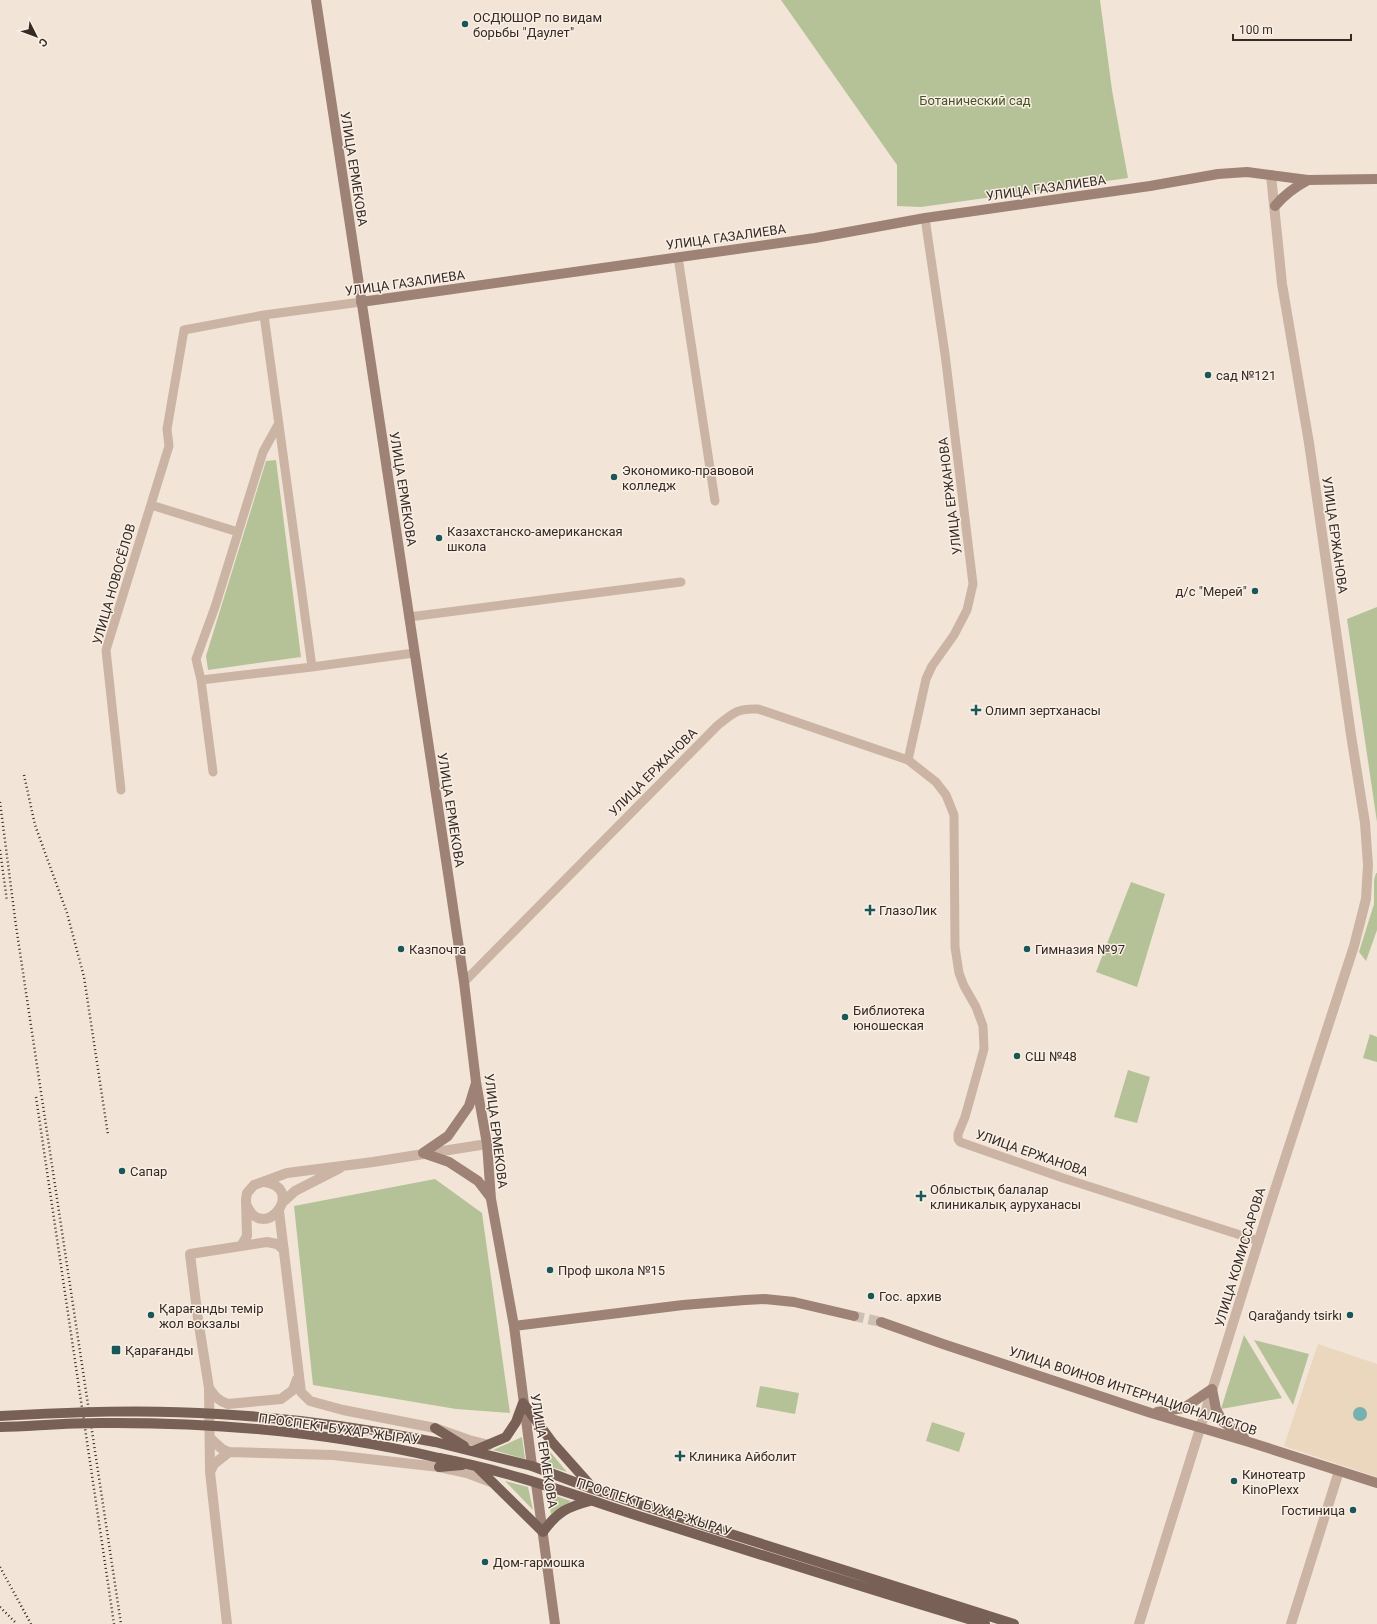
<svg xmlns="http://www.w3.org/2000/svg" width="1377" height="1624" font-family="Roboto,sans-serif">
	<rect width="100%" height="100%" fill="#f2e5d8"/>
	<path fill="#b5c298" d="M 781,0 L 1100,0 L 1112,90 L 1128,178 L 921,207 L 897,206 L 897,165 Z
		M 276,460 L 301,657 L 208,670 L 206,656 L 266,461 Z
		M 1377,607 L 1377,822 L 1347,619 Z
		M 1376,873 L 1377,873 L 1377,930 L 1366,961 L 1359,952 L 1374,904 L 1374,880 Z
		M 1131,882 L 1165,894 L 1137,987 L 1096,972 Z
		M 1370,1034 L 1377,1037 L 1377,1062 L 1363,1058 Z
		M 1128,1070 L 1150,1077 L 1137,1123 L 1114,1117 Z
		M 435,1179 L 482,1213 L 510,1413 L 456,1409 L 313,1385 L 294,1206 Z
		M 1244,1335 L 1282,1398 L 1221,1409 Z
		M 1254,1340 L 1309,1354 L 1293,1405 Z
		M 760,1386 L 799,1393 L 795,1414 L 756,1407 Z
		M 932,1422 L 965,1433 L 959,1452 L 926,1441 Z
		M 522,1437 L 525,1459 L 493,1450 Z
		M 542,1442 L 567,1472 L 545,1465 Z
		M 505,1481 L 528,1487 L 533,1510 Z
		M 547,1493 L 571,1501 L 551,1514 Z"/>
	<path fill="#ebd6be" d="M 1318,1344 L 1377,1364 L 1377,1477 L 1284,1446 Z"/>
	<path fill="#76b0b1" d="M1353 1414a7 7 0 1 1 14 0a7 7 0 1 1-14 0Z"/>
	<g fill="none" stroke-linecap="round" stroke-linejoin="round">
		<path stroke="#ccc0b4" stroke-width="10" stroke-dasharray="10 5" stroke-linecap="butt" d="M 854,1316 L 881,1322"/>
		<path stroke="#cbb4a4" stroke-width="9" d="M 678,257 L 715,501
			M 264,315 L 312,667
			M 151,505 L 238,532
			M 409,617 L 681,582
			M 201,680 L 312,667 L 414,653
			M 908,760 L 926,679 L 932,666 L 954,635 L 967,610 L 973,584 L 945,354 L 925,218
			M 213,772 L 201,680 L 196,659 L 215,607 L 263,452 L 279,423
			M 121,790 L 106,650 L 169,446 L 167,429 L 184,330 L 264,315 L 361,302
			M 464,982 L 717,726 C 733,713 737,708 758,709 L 908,760 L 936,782 L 946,795 L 954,815 L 955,947 L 959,973 L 964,986 L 976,1007 L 983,1026 L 984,1049 L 965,1117 L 958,1134 L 958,1139 L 960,1142 L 1063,1178 L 1259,1241"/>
		<path stroke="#cbb4a4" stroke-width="10" d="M 283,1202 L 295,1191 L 340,1168
			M 246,1204 C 263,1245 307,1189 265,1182
			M 279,1211 L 301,1392 L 310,1401 L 343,1410 L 435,1428 L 469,1440 L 489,1445
			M 241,1246 L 247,1236 L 246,1199 L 247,1193 L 254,1185 L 287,1173 L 373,1162 L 487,1144
			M 209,1388 C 215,1397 219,1401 228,1404 L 281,1399 L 293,1390 L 297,1379
			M 210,1438 L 222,1449 L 229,1452 L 333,1455 L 439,1467 L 467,1473 L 491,1482
			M 210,1472 L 214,1464 L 229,1452
			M 227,1624 L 210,1472 L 209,1388 L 198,1319 L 190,1254 L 267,1242 L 277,1244 L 284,1250
			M 1139,1624 L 1268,1211 L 1354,946 L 1366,899 L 1368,865 L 1365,823 L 1351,735 L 1309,443 L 1282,284 L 1271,175
			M 1291,1624 L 1339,1471"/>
		<path stroke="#9e8275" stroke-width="10" d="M 316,0 L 449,880 L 464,982 L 476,1082 L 487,1144 L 491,1199 L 514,1326 L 532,1466
			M 1275,206 C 1284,195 1295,187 1308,180
			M 361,302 L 815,238 L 925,218 L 1150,186 L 1218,174 L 1247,172 L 1308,180 L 1377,179
			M 423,1153 L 448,1136 L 469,1106 L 476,1083
			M 423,1153 L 449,1162 L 478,1181 L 491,1198
			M 881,1322 L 943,1344 L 1151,1413 L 1249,1442 L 1377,1483
			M 514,1326 L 683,1305 L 745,1300 L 765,1299 L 794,1302 L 854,1316
			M 1157,1412 L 1184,1408 L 1212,1389 L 1216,1409 L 1223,1422 L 1244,1437
			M 536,1483 L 555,1624"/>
		<path stroke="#786056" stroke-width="10" d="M 523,1403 L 552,1442 L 592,1487
			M 435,1428 L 464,1446
			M 435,1442 L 532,1466 L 593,1489 L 712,1528 L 1014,1624
			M 473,1451 L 506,1437 L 516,1422 L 523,1403
			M 439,1458 C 509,1471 577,1496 645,1518 C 758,1554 871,1590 985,1624
			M 476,1466 L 543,1532 C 557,1512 567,1507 590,1501
			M 439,1467 L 462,1465"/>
		<path stroke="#352a26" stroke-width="2.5" stroke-dasharray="1 3" stroke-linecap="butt" d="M 24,775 L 35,825 L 67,913 L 84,977 L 108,1135
			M 0,802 L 16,926 L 121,1624
			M 0,850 L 7,901
			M 36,1097 L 114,1624
			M 0,1567 L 31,1624
			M 0,1607 L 17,1624"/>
		<path stroke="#786056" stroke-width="10" d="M 0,1416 C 73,1412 146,1409 218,1414 C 291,1418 364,1428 435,1442
			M 0,1427 C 33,1426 67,1423 100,1423 C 213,1422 329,1432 439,1458"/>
	</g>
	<g fill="#1a5759" stroke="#faefe4" stroke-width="1.5">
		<circle cx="465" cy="24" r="4"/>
		<circle cx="1208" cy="375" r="4"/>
		<circle cx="614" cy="477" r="4"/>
		<circle cx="439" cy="538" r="4"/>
		<circle cx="1255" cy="591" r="4"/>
		<path d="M974 704h4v4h4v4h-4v4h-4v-4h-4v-4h4z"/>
		<path d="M868 904h4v4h4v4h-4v4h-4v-4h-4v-4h4z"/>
		<circle cx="401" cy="949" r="4"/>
		<circle cx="1027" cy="949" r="4"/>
		<circle cx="845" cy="1017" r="4"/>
		<circle cx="1017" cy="1056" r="4"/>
		<circle cx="122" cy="1171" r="4"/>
		<path d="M919 1190h4v4h4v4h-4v4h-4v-4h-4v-4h4z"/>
		<circle cx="550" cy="1270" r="4"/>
		<circle cx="871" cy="1296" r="4"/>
		<circle cx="151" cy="1315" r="4"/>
		<circle cx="1350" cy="1315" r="4"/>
		<rect x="111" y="1345" width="10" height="10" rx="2"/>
		<path d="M678 1450h4v4h4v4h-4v4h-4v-4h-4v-4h4z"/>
		<circle cx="1234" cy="1481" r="4"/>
		<circle cx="1353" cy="1510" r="4"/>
		<circle cx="485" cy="1562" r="4"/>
	</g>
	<g text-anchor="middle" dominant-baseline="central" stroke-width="3" stroke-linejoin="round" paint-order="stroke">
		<g font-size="13" fill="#352a26" stroke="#faefe4" text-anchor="start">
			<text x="473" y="17">ОСДЮШОР по видам<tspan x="473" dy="15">борьбы "Даулет"</tspan></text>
			<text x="1216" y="375">сад №121</text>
			<text x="622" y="470">Экономико-правовой<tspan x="622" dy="15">колледж</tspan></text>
			<text x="447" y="531">Казахстанско-американская<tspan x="447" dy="15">школа</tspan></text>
			<text x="1247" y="591" text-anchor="end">д/с "Мерей"</text>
			<text x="985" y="710">Олимп зертханасы</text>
			<text x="879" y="910">ГлазоЛик</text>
			<text x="409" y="949">Казпочта</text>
			<text x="1035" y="949">Гимназия №97</text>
			<text x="853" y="1010">Библиотека<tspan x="853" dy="15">юношеская</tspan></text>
			<text x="1025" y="1056">СШ №48</text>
			<text x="130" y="1171">Сапар</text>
			<text x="930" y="1189">Облыстық балалар<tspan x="930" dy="15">клиникалық ауруханасы</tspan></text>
			<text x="558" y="1270">Проф школа №15</text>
			<text x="879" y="1296">Гос. архив</text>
			<text x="159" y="1308">Қарағанды темір<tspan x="159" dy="15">жол вокзалы</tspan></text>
			<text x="1342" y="1315" text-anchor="end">Qarağandy tsirkı</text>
			<text x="125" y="1350">Қарағанды</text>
			<text x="689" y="1456">Клиника Айболит</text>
			<text x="1242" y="1474">Кинотеатр<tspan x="1242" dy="15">KinoPlexx</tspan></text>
			<text x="1345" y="1510" text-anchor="end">Гостиница</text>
			<text x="493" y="1562">Дом-гармошка</text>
		</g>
		<g font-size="13" fill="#465528" stroke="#faefe4">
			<text x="975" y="100">Ботанический сад</text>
		</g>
		<g font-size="13" fill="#352a26" stroke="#faefe4">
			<text transform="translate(354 169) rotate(81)">УЛИЦА ЕРМЕКОВА</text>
			<text transform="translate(1046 188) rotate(-8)">УЛИЦА ГАЗАЛИЕВА</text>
			<text transform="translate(726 237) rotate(-8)">УЛИЦА ГАЗАЛИЕВА</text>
			<text transform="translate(405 283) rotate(-8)">УЛИЦА ГАЗАЛИЕВА</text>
			<text transform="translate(403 489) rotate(81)">УЛИЦА ЕРМЕКОВА</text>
			<text transform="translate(950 496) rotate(-97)">УЛИЦА ЕРЖАНОВА</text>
			<text transform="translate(1335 535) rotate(82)">УЛИЦА ЕРЖАНОВА</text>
			<text transform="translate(114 584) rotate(-74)">УЛИЦА НОВОСЁЛОВ</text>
			<text transform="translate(653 772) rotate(-45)">УЛИЦА ЕРЖАНОВА</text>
			<text transform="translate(451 810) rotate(81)">УЛИЦА ЕРМЕКОВА</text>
			<text transform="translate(496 1131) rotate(83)">УЛИЦА ЕРМЕКОВА</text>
			<text transform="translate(1032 1153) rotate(19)">УЛИЦА ЕРЖАНОВА</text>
			<text transform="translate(1240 1257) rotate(-73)">УЛИЦА КОМИССАРОВА</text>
			<text transform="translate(1133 1391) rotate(18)">УЛИЦА ВОИНОВ ИНТЕРНАЦИОНАЛИСТОВ</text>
			<text transform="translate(339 1429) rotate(8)">ПРОСПЕКТ БУХАР-ЖЫРАУ</text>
			<text transform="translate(544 1451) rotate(81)">УЛИЦА ЕРМЕКОВА</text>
			<text transform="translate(654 1507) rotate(18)">ПРОСПЕКТ БУХАР-ЖЫРАУ</text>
		</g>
	</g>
	<g transform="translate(36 36) rotate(132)" stroke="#faefe4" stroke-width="3" paint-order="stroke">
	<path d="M0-3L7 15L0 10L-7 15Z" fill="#352a26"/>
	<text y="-6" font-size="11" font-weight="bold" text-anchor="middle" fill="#352a26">С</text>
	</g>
	<path d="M1233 34v6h118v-6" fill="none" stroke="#352a26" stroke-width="2"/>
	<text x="1239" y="34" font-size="12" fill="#352a26" stroke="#faefe4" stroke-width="3" paint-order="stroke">100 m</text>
</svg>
